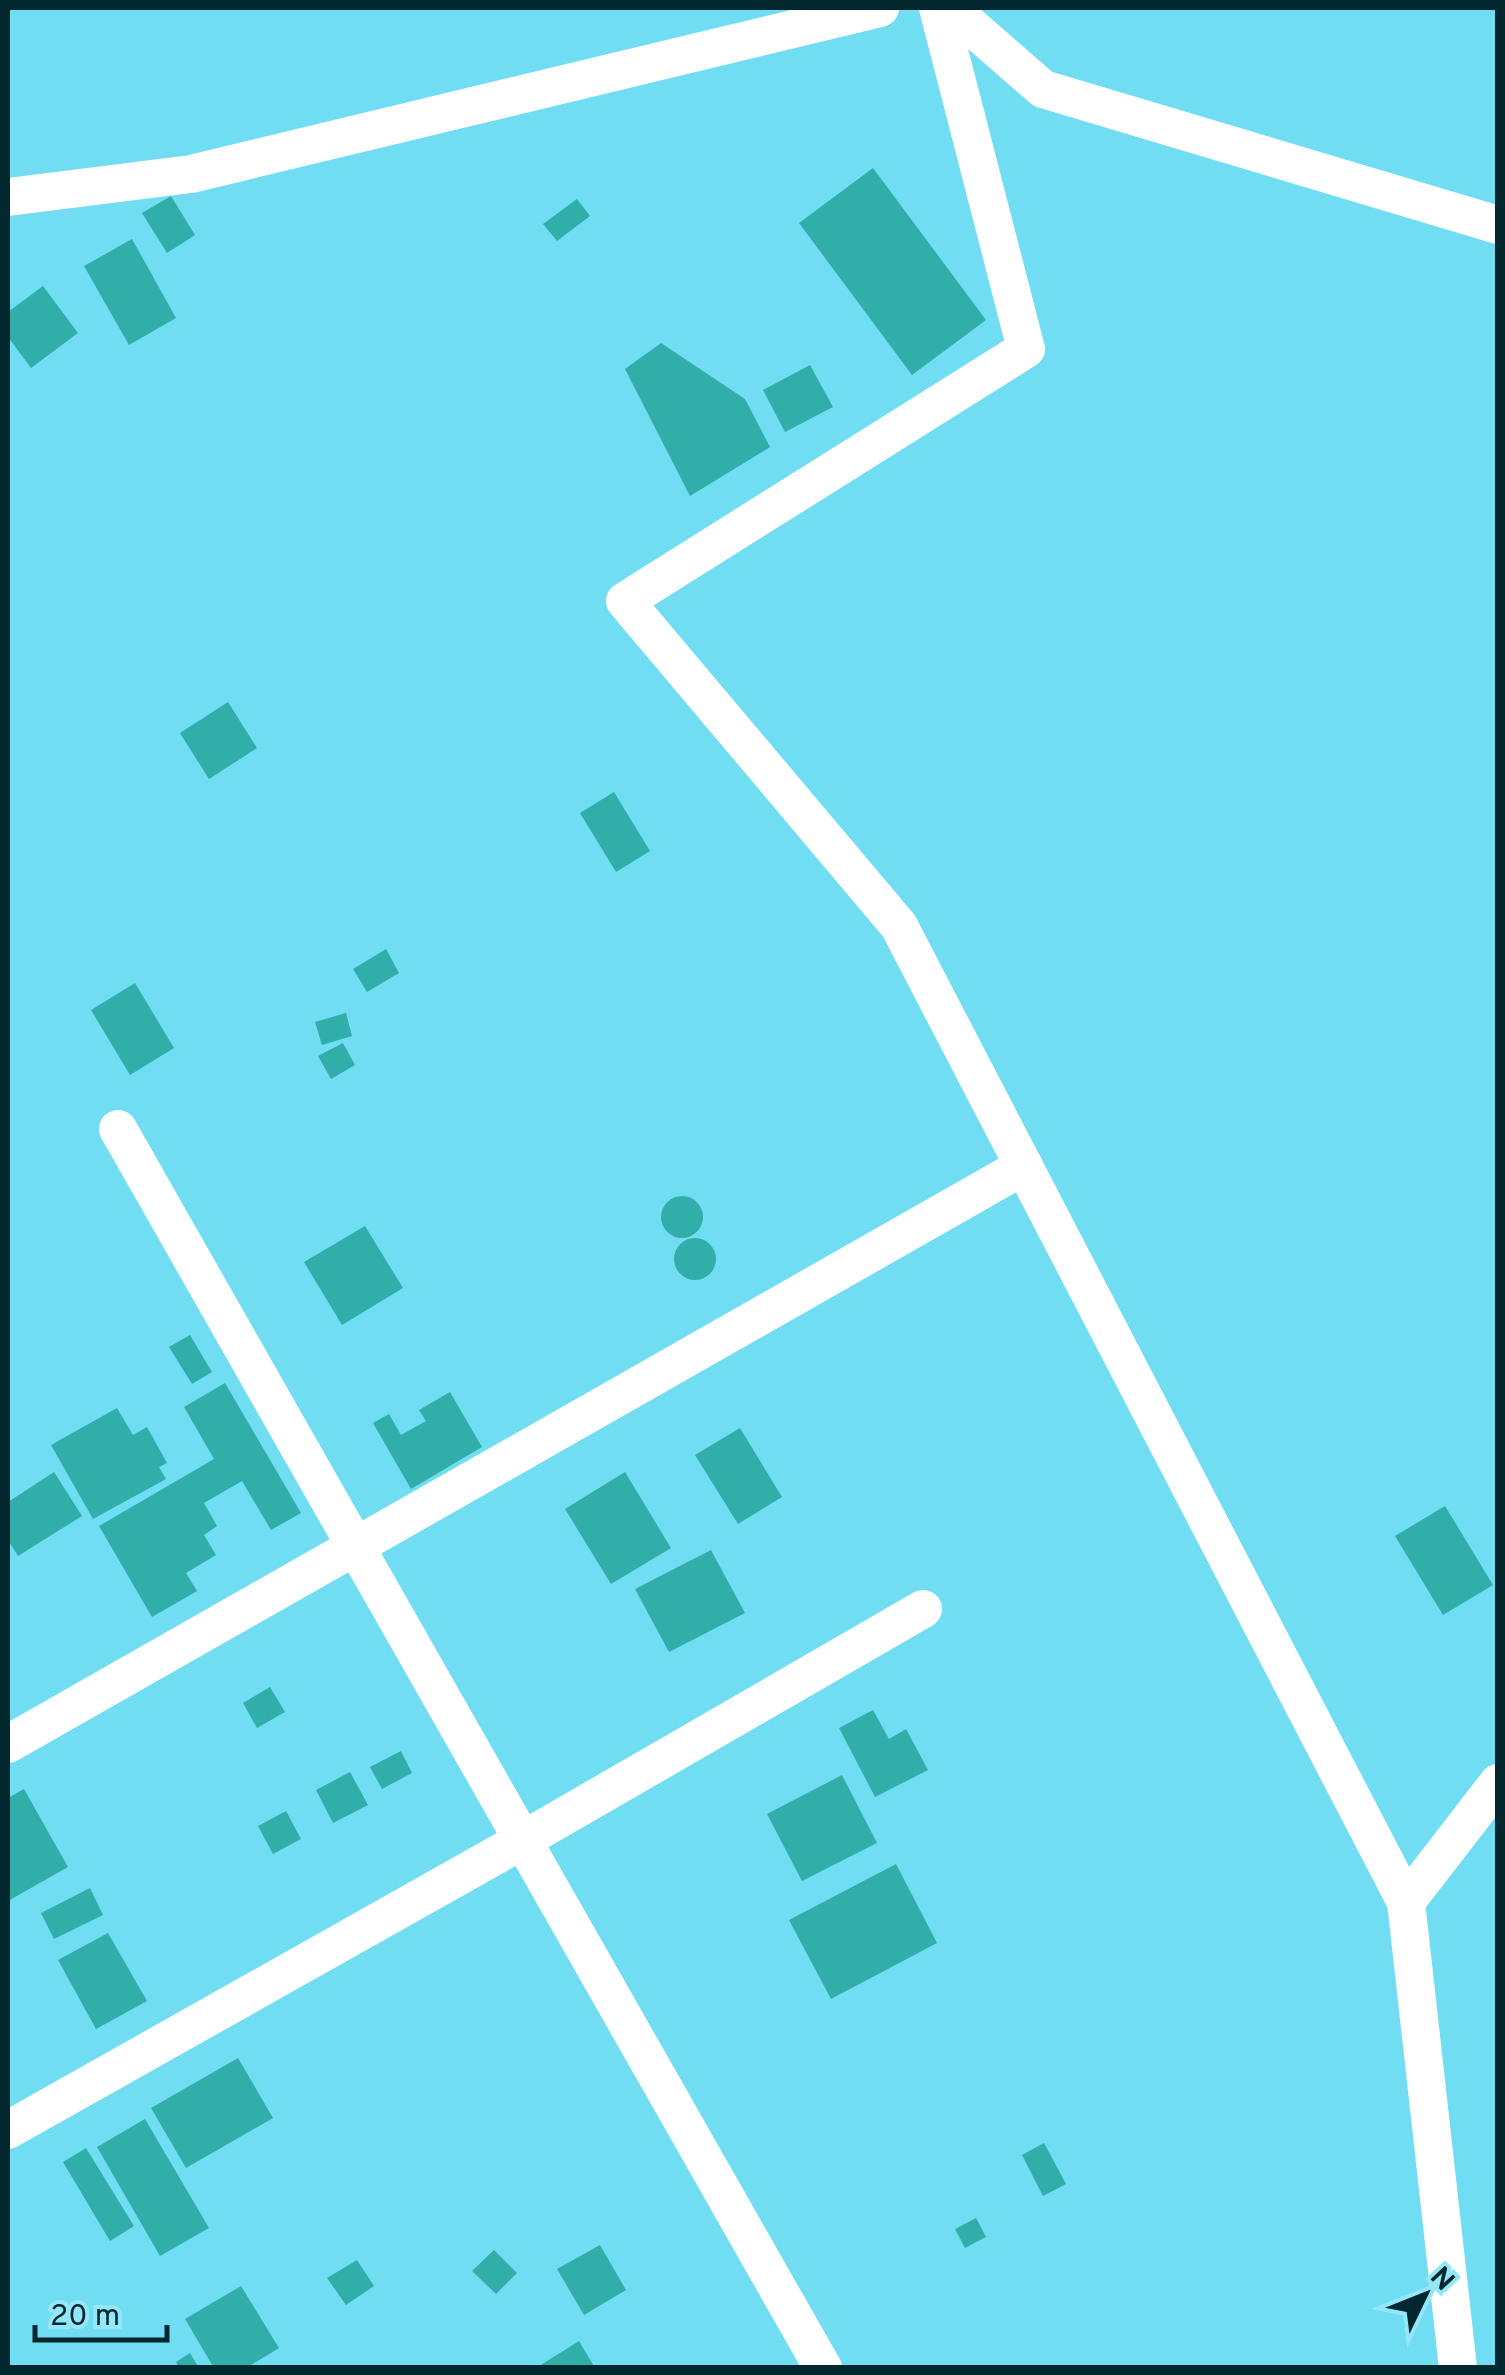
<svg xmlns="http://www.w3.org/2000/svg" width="1505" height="2375" font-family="Overpass,sans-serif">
	<rect width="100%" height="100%" fill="#70ddf3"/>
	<path fill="#31adaa" d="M 873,168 L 986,320 L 912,375 L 799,223 Z
		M 171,196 L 195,235 L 167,253 L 142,213 Z
		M 577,199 L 590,216 L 557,241 L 543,224 Z
		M 132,239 L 176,318 L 129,345 L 84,266 Z
		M 43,286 L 78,333 L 31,368 L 8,337 L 8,312 Z
		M 661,343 L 745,399 L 770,447 L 690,496 L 625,369 Z
		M 810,365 L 833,407 L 785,432 L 763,390 Z
		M 228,702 L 257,748 L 209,779 L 180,733 Z
		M 614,792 L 650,851 L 616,872 L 580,813 Z
		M 386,949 L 399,973 L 367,992 L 353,969 Z
		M 135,983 L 174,1048 L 130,1075 L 91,1010 Z
		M 346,1013 L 352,1036 L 322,1045 L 315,1022 Z
		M 343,1043 L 355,1065 L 331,1079 L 318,1056 Z
		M661 1217a21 21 0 1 1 42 0a21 21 0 1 1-42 0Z
		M 365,1226 L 403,1288 L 342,1325 L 304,1262 Z
		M674 1259a21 21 0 1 1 42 0a21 21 0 1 1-42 0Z
		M 190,1335 L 212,1372 L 192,1384 L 169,1347 Z
		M 225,1383 L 301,1513 L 271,1530 L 242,1481 L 204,1503 L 217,1526 L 204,1535 L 216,1555 L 186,1573 L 197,1591 L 152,1617 L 99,1526 L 214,1459 L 184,1407 Z
		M 450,1392 L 482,1447 L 411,1489 L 373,1423 L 389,1414 L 401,1435 L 426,1421 L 419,1410 Z
		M 117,1408 L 133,1435 L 147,1427 L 167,1463 L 159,1467 L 166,1479 L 93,1519 L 51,1445 Z
		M 740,1428 L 782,1497 L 738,1524 L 695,1455 Z
		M 54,1472 L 82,1516 L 18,1556 L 8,1540 L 8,1502 Z
		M 625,1472 L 671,1548 L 611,1584 L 565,1509 Z
		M 1445,1506 L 1493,1585 L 1443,1615 L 1395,1536 Z
		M 711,1550 L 745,1613 L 669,1652 L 635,1589 Z
		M 270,1687 L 285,1712 L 257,1728 L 243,1703 Z
		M 873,1710 L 889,1739 L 906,1729 L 928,1770 L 875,1797 L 839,1728 Z
		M 401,1751 L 412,1773 L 382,1789 L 370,1767 Z
		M 350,1772 L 368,1805 L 333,1823 L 316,1790 Z
		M 842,1775 L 877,1843 L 802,1881 L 767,1814 Z
		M 24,1789 L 68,1867 L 8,1901 L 8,1798 Z
		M 286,1811 L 301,1839 L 273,1854 L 258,1826 Z
		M 896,1864 L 937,1943 L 831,1999 L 789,1920 Z
		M 90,1888 L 103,1915 L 54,1939 L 41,1913 Z
		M 108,1933 L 147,2001 L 96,2029 L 58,1960 Z
		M 238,2058 L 273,2118 L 186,2168 L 151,2108 Z
		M 145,2119 L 209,2228 L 160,2256 L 97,2147 Z
		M 1044,2143 L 1066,2184 L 1043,2196 L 1022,2155 Z
		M 86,2148 L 134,2226 L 110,2241 L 63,2162 Z
		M 976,2218 L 986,2237 L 965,2248 L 955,2229 Z
		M 600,2245 L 626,2290 L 584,2315 L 557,2269 Z
		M 494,2250 L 517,2273 L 496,2294 L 472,2271 Z
		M 357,2260 L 374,2286 L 346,2305 L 327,2278 Z
		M 241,2286 L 279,2348 L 246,2368 L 214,2368 L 185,2319 Z
		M 579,2341 L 595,2368 L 536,2368 Z
		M 190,2353 L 199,2368 L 179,2368 L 176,2362 Z"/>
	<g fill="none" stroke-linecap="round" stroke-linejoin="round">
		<path stroke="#fff" stroke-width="38" d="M 938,8 L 1026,349 L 625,601 L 899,926 L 1406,1902
			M 950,8 L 1043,89 L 1498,225
			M 8,197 L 191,174 L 880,8
			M 118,1129 L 823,2368
			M 8,1744 L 1024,1166
			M 8,2130 L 523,1840 L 923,1609
			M 1458,2368 L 1406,1902 L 1498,1783"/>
	</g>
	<rect width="1505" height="2375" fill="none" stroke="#02272e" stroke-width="20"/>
	<g transform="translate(1425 2295) rotate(47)" stroke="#94e7f8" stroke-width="8" paint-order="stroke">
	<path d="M0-8L18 38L0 25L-18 38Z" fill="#02272e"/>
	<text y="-15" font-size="28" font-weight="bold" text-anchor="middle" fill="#02272e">N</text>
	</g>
	<path d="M35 2325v15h132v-15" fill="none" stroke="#02272e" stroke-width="5"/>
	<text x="50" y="2325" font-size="30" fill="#02272e" stroke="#94e7f8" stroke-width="8" paint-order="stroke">20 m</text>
</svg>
